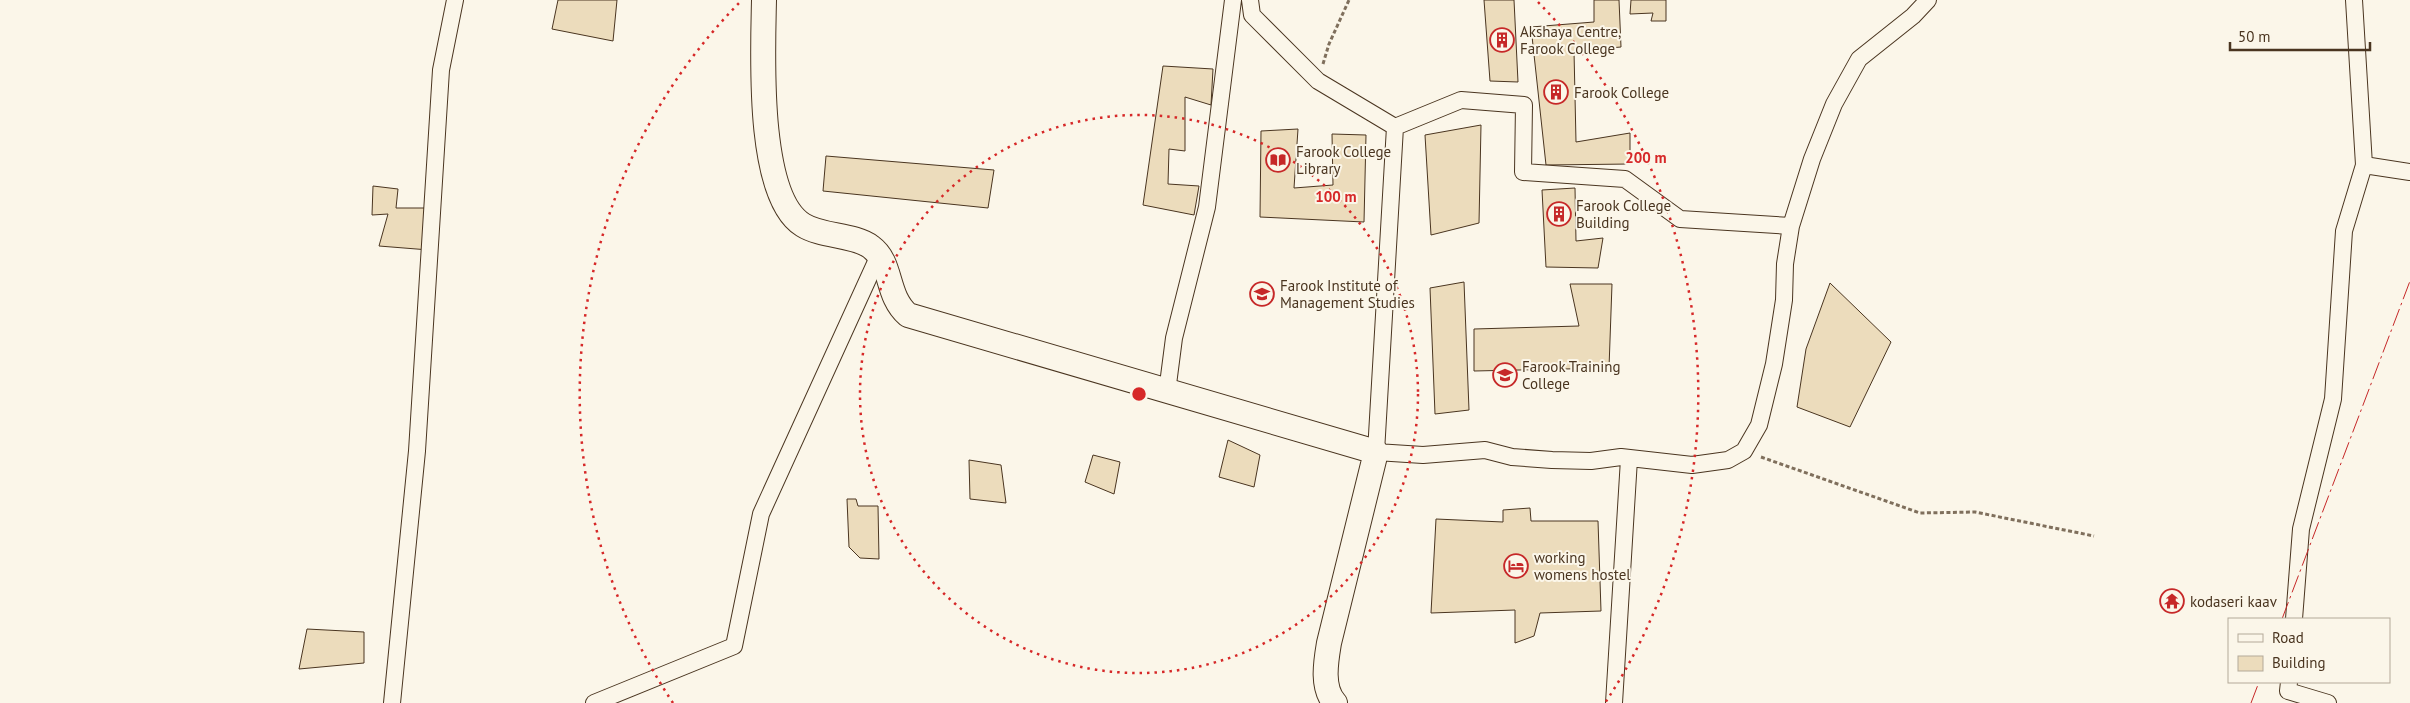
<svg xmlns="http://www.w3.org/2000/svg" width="2410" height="703" font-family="'PT Sans',sans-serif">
	<rect width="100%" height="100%" fill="#fbf6e9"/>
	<path fill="#ecdcbc" stroke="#4a3520" d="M 558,0 L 617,0 L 613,41 L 552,29 Z
		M 1484,0 L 1514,0 L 1518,82 L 1490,81 Z
		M 1594,0 L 1619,0 L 1621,47 L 1574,51 L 1576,142 L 1630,133 L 1630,164 L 1546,165 L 1531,27 L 1594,22 Z
		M 1631,0 L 1666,0 L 1666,21 L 1651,21 L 1653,13 L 1630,14 Z
		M 1163,66 L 1213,69 L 1211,105 L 1185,97 L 1185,151 L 1169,149 L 1168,184 L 1199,186 L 1194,215 L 1143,205 Z
		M 1481,125 L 1479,223 L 1431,235 L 1425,135 Z
		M 1298,129 L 1294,188 L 1333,185 L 1332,134 L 1366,135 L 1364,222 L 1260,217 L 1261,131 Z
		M 826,156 L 994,170 L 988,208 L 823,191 Z
		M 373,186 L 398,189 L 396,208 L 429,208 L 429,250 L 379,246 L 388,214 L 372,215 Z
		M 1575,188 L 1576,241 L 1603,238 L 1598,268 L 1546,267 L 1542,190 Z
		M 1464,282 L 1469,410 L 1435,414 L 1430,288 Z
		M 1830,283 L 1891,342 L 1850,427 L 1797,407 L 1806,349 Z
		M 1570,284 L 1612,284 L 1609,368 L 1474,371 L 1474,329 L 1579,326 Z
		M 1228,440 L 1260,455 L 1254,487 L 1219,477 Z
		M 1093,455 L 1120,462 L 1114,494 L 1085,482 Z
		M 969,460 L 1001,465 L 1006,503 L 970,499 Z
		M 847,499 L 856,499 L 858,506 L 878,506 L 879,559 L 860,558 L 849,547 Z
		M 1530,508 L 1531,521 L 1598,521 L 1601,611 L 1540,613 L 1534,636 L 1515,643 L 1515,610 L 1431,613 L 1436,519 L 1503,522 L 1503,510 Z
		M 307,629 L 364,632 L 364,663 L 299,669 Z"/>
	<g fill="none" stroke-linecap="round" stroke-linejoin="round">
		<g stroke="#4a3520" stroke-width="18">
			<path id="minor" d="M 1250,0 L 1252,15 L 1318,81 L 1395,127 L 1376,452 L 1423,455 L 1485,450 L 1512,457 L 1552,460 L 1591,461 L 1621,457 L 1692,465 L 1728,460 L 1744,451 L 1759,425 L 1774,364 L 1784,300 L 1785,264 L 1791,226 L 1812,159 L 1834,104 L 1859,59 L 1913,16 L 1928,0
				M 2354,0 L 2364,165
				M 1395,127 L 1461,100 L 1524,105 L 1523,172 L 1625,179 L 1680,219 L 1791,226
				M 1167,392 L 1174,338 L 1207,207 L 1233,0
				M 2294,619 L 2301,529 L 2333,399 L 2344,231 L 2364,165 L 2410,172
				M 2289,682 L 2288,691 L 2328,703
				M 392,703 L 417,451 L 441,70 L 455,0
				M 594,703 L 734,646 L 761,514 L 879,255
				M 1614,703 L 1629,459"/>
		</g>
		<g stroke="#4a3520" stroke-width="26">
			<path id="secondary" d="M 764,0 C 763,51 756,196 803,225 C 822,237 854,234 871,247 C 893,263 885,295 908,315 L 1376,452 L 1329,643 C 1326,661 1321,688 1335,703"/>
		</g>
		<path stroke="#7f6f5c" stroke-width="3" stroke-dasharray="4 2.5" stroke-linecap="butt" d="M 1323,64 L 1329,44 L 1349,0
			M 1761,457 L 1920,513 L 1975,512 L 2094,536"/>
		<use href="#minor" stroke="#fbf6e9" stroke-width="16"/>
		<use href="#secondary" stroke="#fbf6e9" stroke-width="24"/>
		<path stroke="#c62828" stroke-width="1" stroke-dasharray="18 4 2.5 4" stroke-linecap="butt" d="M 2282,619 L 2410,281
			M 2251,703 L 2259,682"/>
	</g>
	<g fill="none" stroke="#d62828" stroke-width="2.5" stroke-dasharray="2.5 5">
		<circle cx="1139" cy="394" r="279"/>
		<path d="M673 703A559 559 0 0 1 740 2M1538 2A559 559 0 0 1 1605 703"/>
	</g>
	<defs>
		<g id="building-ring" transform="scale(1.25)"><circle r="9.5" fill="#fbf6e9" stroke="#c62828" stroke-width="1.5"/><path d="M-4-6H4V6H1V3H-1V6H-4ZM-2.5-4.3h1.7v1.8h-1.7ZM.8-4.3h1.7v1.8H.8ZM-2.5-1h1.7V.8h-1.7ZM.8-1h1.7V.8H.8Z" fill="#c62828"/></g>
		<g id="library-ring" transform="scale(1.25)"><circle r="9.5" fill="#fbf6e9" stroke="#c62828" stroke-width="1.5"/><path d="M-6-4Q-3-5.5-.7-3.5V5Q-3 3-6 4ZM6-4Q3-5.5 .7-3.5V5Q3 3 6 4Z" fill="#c62828"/></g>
		<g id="university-ring" transform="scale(1.25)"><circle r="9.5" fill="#fbf6e9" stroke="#c62828" stroke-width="1.5"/><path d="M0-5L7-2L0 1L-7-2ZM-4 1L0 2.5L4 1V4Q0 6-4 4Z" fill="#c62828"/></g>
		<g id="hotel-ring" transform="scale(1.25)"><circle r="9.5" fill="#fbf6e9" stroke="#c62828" stroke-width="1.5"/><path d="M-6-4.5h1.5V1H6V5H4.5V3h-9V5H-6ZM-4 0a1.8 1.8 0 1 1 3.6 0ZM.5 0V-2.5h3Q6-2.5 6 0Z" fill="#c62828"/></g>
		<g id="temple-ring" transform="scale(1.25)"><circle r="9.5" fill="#fbf6e9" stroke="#c62828" stroke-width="1.5"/><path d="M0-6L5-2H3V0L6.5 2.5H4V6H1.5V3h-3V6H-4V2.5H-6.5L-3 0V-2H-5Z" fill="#c62828"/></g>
	</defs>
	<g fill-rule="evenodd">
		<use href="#building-ring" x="1502" y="40"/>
		<use href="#building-ring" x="1556" y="92"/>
		<use href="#library-ring" x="1278" y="160"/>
		<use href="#building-ring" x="1559" y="214"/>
		<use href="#university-ring" x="1262" y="294"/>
		<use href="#university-ring" x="1505" y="375"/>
		<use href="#hotel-ring" x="1516" y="566"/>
		<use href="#temple-ring" x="2172" y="601"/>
	</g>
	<g text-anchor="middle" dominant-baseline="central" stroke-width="4" stroke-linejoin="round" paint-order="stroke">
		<g font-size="15" fill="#4a3520" stroke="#fbf6e9" text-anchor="start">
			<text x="1520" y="31">Akshaya Centre,<tspan x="1520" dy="17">Farook College</tspan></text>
			<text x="1574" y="92">Farook College</text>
			<text x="1296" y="151">Farook College<tspan x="1296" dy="17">Library</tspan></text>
			<text x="1576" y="205">Farook College<tspan x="1576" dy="17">Building</tspan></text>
			<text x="1280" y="285">Farook Institute of<tspan x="1280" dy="17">Management Studies</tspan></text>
			<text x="1522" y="366">Farook Training<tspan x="1522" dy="17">College</tspan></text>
			<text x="1534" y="557">working<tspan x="1534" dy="17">womens hostel</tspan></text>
			<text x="2190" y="601">kodaseri kaav</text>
		</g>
	</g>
	<circle cx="1139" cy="394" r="8" fill="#d62828" stroke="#fbf6e9" stroke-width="2.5"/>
	<g font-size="15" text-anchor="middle" font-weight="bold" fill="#d62828" stroke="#fbf6e9" stroke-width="4" stroke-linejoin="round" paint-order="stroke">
		<text x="1646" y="163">200 m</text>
		<text x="1336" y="202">100 m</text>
	</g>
	<rect x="2228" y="618" width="162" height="65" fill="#fbf6e9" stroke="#b4a999"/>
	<rect x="2238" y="634" width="25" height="8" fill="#fbf6e9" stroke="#b4a999"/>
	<text x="2272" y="643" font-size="15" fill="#4a3520">Road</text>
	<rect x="2238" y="656" width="25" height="15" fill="#ecdcbc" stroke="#b4a999"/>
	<text x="2272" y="668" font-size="15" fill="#4a3520">Building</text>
	<path d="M2230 42v8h140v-8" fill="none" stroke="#4a3520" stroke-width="2.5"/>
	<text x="2238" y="42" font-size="15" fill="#4a3520" stroke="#fbf6e9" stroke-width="4" paint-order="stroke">50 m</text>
</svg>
